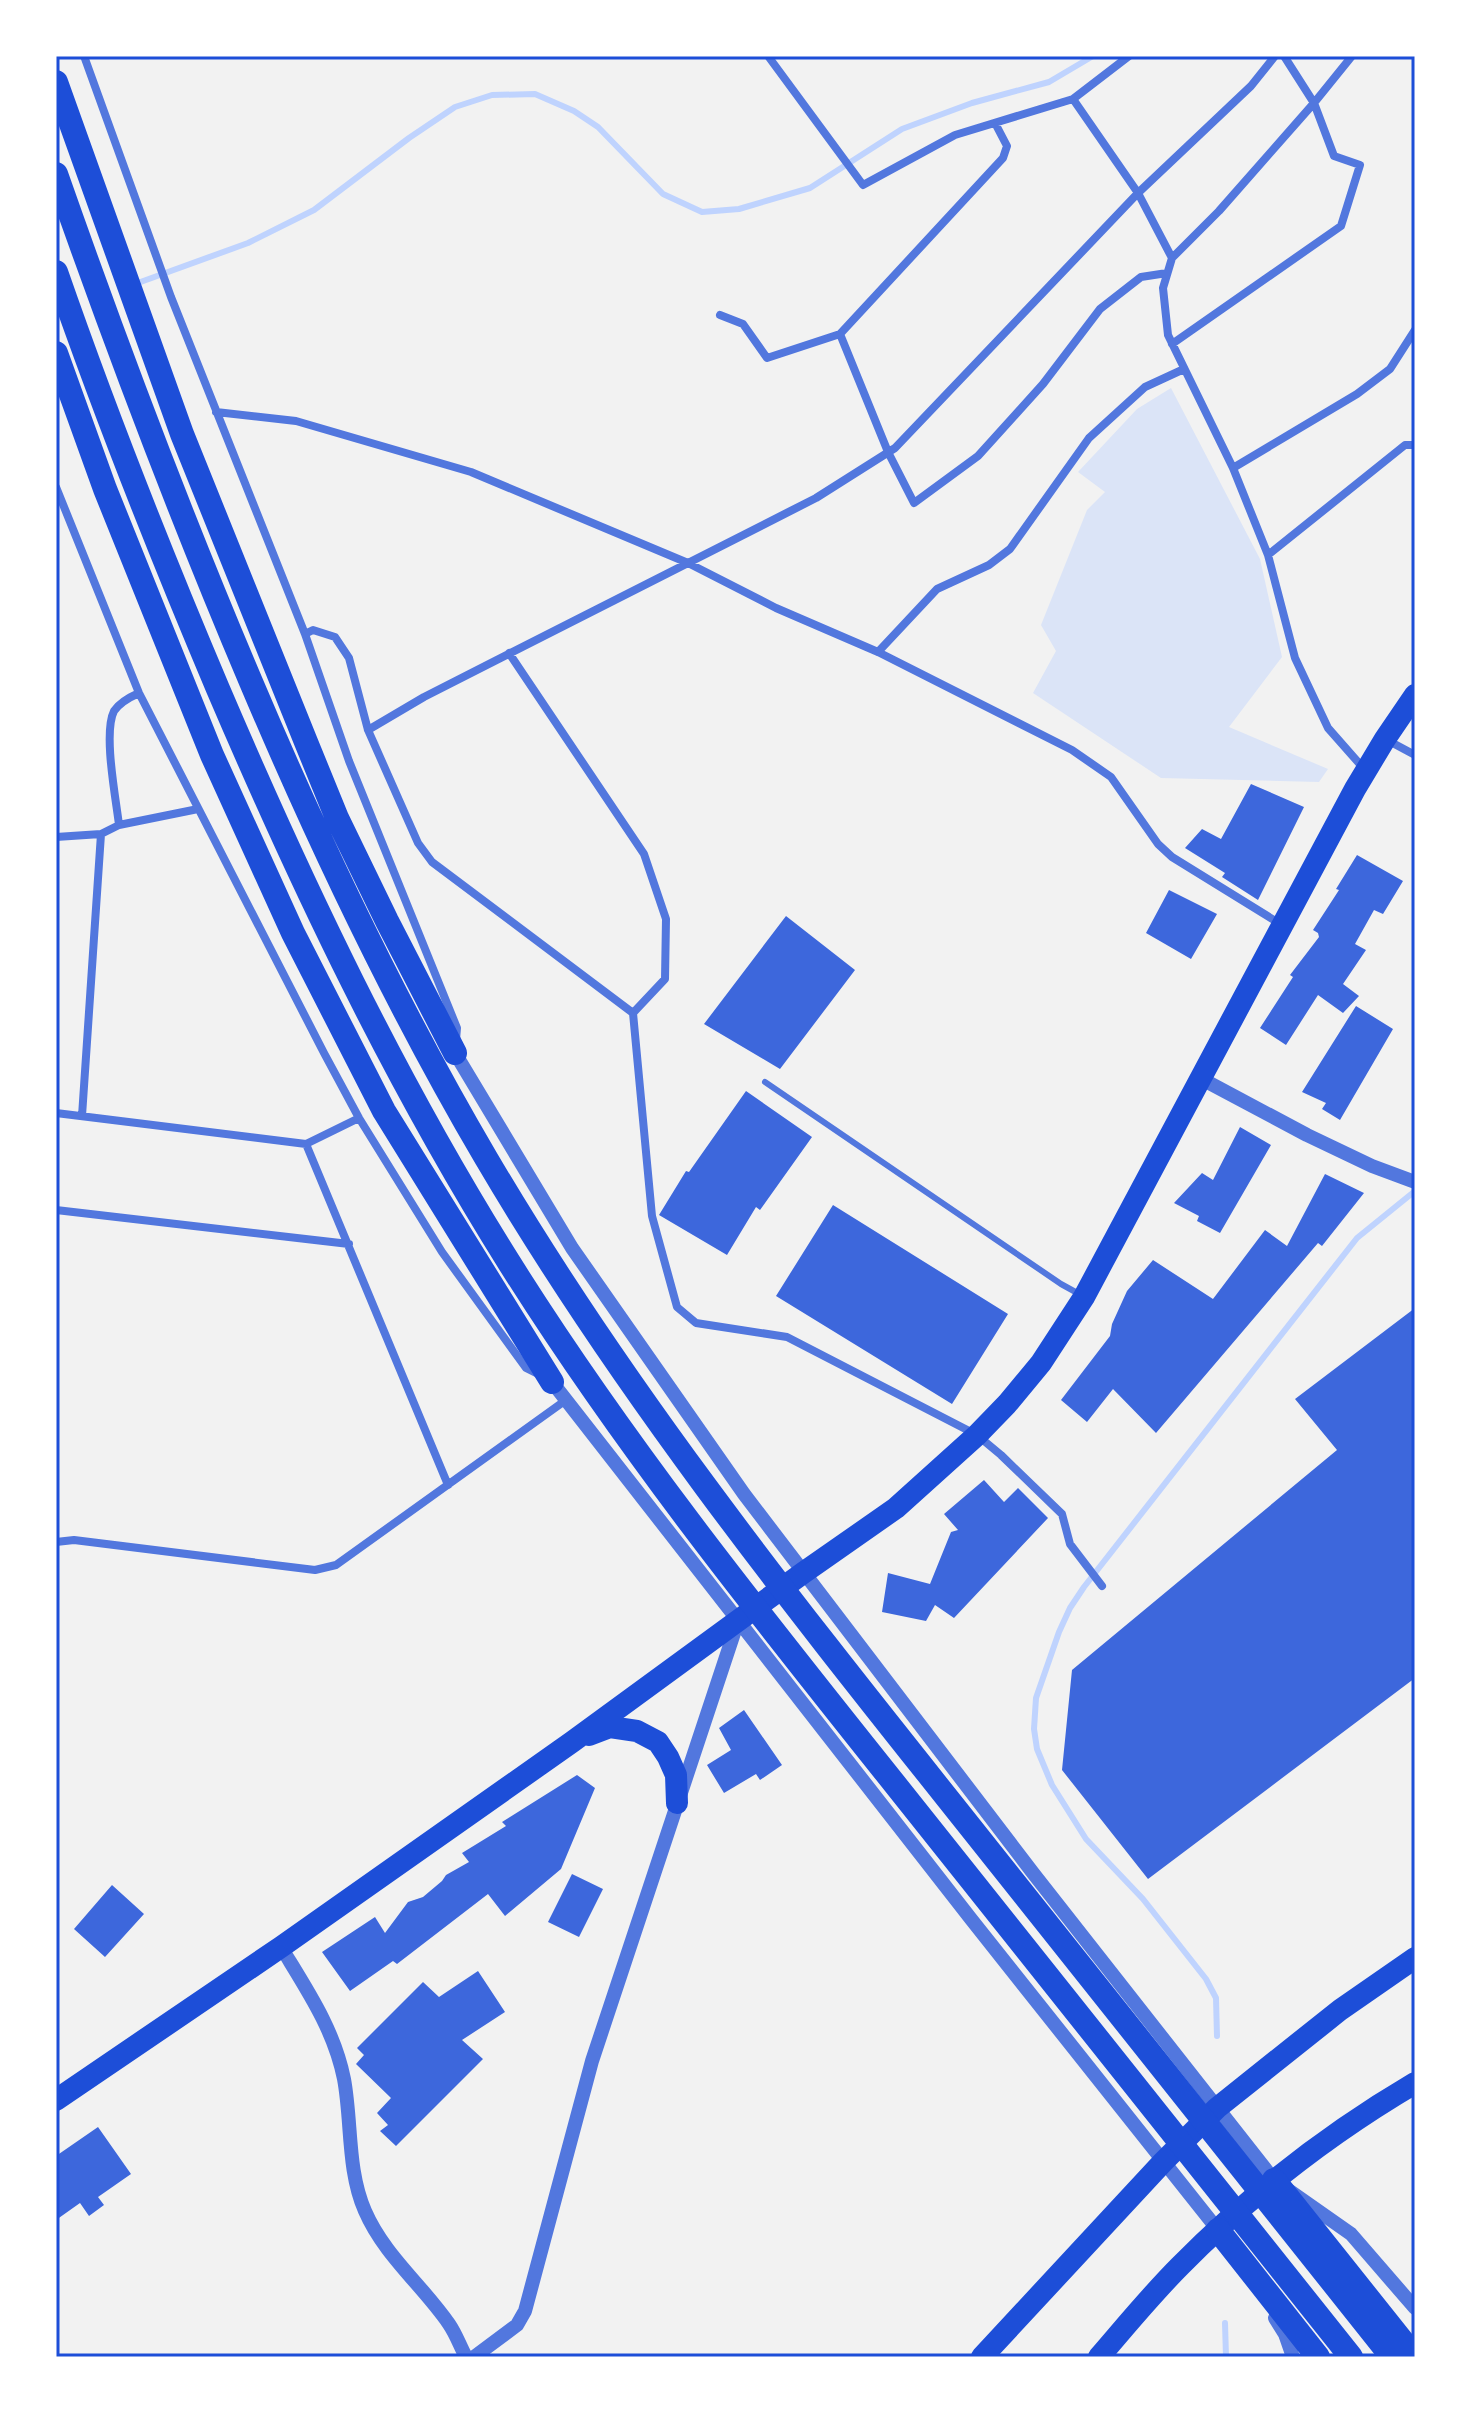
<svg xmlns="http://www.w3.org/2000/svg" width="1471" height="2413" font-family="Lato,sans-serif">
	<rect width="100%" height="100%" fill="#f2f2f2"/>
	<path fill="#dbe4f7" d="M 1171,388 L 1260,559 L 1282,657 L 1229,727 L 1328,769 L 1319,782 L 1161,778 L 1033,693 L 1056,651 L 1041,625 L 1087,510 L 1105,492 L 1078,472 L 1137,409 Z"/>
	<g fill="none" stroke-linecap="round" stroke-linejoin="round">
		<path stroke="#bfd3fe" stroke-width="6" d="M 135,284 L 248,243 L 314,210 L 409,138 L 455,107 L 492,95 L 535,94 L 574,111 L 598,127 L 663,194 L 702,212 L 739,209 L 810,188 L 902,129 L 972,103 L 1049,82 L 1093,56
			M 1217,2036 L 1216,1998 L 1206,1979 L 1143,1899 L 1086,1839 L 1052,1785 L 1037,1749 L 1034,1729 L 1036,1698 L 1059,1632 L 1070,1608 L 1084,1587 L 1357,1238 L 1415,1191
			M 1225,2323 L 1226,2357"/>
	</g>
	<path fill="#3d67dc" d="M 1251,784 L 1304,807 L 1258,900 L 1222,877 L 1225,873 L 1185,848 L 1202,829 L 1221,839 Z
		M 1357,855 L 1403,881 L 1383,914 L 1374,910 L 1355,944 L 1366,950 L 1343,984 L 1359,996 L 1343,1013 L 1318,995 L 1286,1045 L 1260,1028 L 1293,977 L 1290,975 L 1319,937 L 1318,933 L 1313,930 L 1339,890 L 1336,889 Z
		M 1169,890 L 1217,914 L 1191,959 L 1146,933 Z
		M 786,916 L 855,970 L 780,1069 L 704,1024 Z
		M 1356,1006 L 1393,1029 L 1340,1120 L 1322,1109 L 1326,1103 L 1302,1092 Z
		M 746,1091 L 812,1137 L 760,1210 L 756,1207 L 727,1255 L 659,1215 L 686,1171 L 689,1172 Z
		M 1240,1127 L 1271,1145 L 1220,1233 L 1197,1221 L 1199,1216 L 1174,1203 L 1202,1173 L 1213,1180 Z
		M 1325,1174 L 1364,1193 L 1322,1246 L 1318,1243 L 1156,1433 L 1113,1389 L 1087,1422 L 1061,1400 L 1110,1336 L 1112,1324 L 1127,1291 L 1153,1260 L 1213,1299 L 1265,1230 L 1287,1246 Z
		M 833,1205 L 1008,1314 L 952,1404 L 776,1296 Z
		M 1415,1308 L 1415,1678 L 1148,1879 L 1062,1770 L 1072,1670 L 1337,1450 L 1295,1399 Z
		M 984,1480 L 1004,1502 L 1018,1488 L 1048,1518 L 954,1618 L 935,1605 L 926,1621 L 882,1612 L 888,1573 L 930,1584 L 951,1532 L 958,1530 L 944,1514 Z
		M 744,1710 L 782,1765 L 760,1780 L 756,1774 L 724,1793 L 707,1765 L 731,1750 L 719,1728 Z
		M 577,1775 L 595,1788 L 561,1869 L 505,1916 L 488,1894 L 397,1964 L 393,1961 L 350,1991 L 322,1952 L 375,1917 L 385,1933 L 408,1902 L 423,1897 L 442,1881 L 446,1875 L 469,1862 L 462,1853 L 506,1826 L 502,1822 Z
		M 572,1874 L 603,1889 L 579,1937 L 548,1922 Z
		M 112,1885 L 144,1914 L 105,1957 L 74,1929 Z
		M 478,1971 L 505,2012 L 462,2040 L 483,2059 L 396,2146 L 380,2131 L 388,2125 L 377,2113 L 391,2098 L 356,2064 L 364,2055 L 357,2048 L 423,1982 L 439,1997 Z
		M 98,2127 L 131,2174 L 98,2197 L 104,2205 L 89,2216 L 80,2203 L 56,2220 L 56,2156 Z"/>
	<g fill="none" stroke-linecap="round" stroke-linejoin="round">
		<path stroke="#5277de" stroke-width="6" d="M 765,1082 L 1061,1284 L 1081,1295"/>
		<path stroke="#5277de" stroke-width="8" d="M 84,56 L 171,297 L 305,634 L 349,761 L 457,1028 L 456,1040
			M 768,56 L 863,185 L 955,135 L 1073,99 L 1138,193 L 1172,258
			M 1352,56 L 1314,103 L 1219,211 L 1172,258 L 1163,288 L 1168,335 L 1233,468 L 1268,555 L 1295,658 L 1328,728 L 1365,770
			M 1073,99 L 1129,56
			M 720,315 L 743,324 L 767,358 L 840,334 L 1003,158 L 1007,146 L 995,123
			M 840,334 L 888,452 L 914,503 L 978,456 L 1043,384 L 1100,309 L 1141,277 L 1167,273
			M 1172,344 L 1341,226 L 1360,165 L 1334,156 L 1314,103 L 1284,56
			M 216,412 L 296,421 L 471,472 L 688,563 L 776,608 L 878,652 L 1072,750 L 1111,777 L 1158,844 L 1172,857 L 1282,925
			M 1233,468 L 1357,394 L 1390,369 L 1415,330
			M 56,487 L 139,693 L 324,1053 L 359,1118 L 442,1252 L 526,1368 L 538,1374
			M 1268,555 L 1405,445 L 1415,445
			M 305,634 L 313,630 L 335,637 L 349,658 L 368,730 L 418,843 L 432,862 L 633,1013 L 652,1216 L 677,1307 L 696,1323 L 787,1337 L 977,1435 L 1001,1455 L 1062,1514 L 1070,1544 L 1102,1586
			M 878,652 L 937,589 L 989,565 L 1010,549 L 1089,438 L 1145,387 L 1184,369
			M 509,653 L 644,854 L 666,919 L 665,979 L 633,1013
			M 368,730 L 424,697 L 816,498 L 895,448 L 1138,193 L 1251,86 L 1275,56
			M 1387,740 L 1415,755
			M 119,825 C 116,799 103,733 114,711 C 120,702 130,697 139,693
			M 56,837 L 101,834
			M 56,1113 L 306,1144 L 448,1485
			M 82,1116 L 101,834 L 119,825 L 198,809
			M 306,1144 L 359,1118
			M 56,1210 L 349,1244
			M 56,1542 L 74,1540 L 315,1570 L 336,1565 L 566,1400"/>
		<path stroke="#5277de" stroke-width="14" d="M 455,1053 L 572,1248 L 744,1494 L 1033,1873 L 1274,2180 L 1351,2234 L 1415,2308
			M 1200,1078 L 1307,1135 L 1372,1166 L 1415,1182
			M 552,1382 L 971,1919 L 1218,2230
			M 281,1947 C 307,1990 334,2029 344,2079 C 352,2122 347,2170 365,2211 C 384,2255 423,2286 449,2324 C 456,2334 460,2346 466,2357
			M 1275,2318 L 1285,2334 L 1293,2357
			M 474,2357 L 517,2325 L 525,2311 L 592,2061 L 738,1621"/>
		<path stroke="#1d4ed8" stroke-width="22" d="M 589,1735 L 610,1727 L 637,1731 L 658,1742 L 668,1757 L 676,1775 L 677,1803
			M 56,2100 L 281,1947 L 572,1742 L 803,1573 L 896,1508 L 977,1435 L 1007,1404 L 1041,1363 L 1084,1297 L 1355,789 L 1385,739 L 1415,695
			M 982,2357 L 1163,2162 L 1217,2108 L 1340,2010 L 1415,1958
			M 1099,2357 C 1125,2327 1151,2295 1180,2266 C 1249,2196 1330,2133 1415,2083"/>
		<path stroke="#1d4ed8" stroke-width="24" d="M 56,82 L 182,434 L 306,742 L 337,818 L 387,921 L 455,1053
			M 56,174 C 116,345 180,515 251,682 C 320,845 396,1005 486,1158 C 620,1386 784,1593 948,1799 C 1096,1985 1244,2171 1392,2357
			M 56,272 C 105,413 160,552 218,689 C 303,888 395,1081 510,1264 C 625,1447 760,1615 894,1783 C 1046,1975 1199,2166 1351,2357
			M 56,353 L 105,489 L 212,755 L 293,933 L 384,1111 L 552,1382
			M 1274,2180 L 1415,2357
			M 1218,2230 L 1318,2357"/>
	</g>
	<rect width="1471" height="2413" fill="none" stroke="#ffffff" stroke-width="116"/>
	<rect x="58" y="58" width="1355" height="2297" fill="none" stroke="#1d4ed8" stroke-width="3"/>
</svg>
